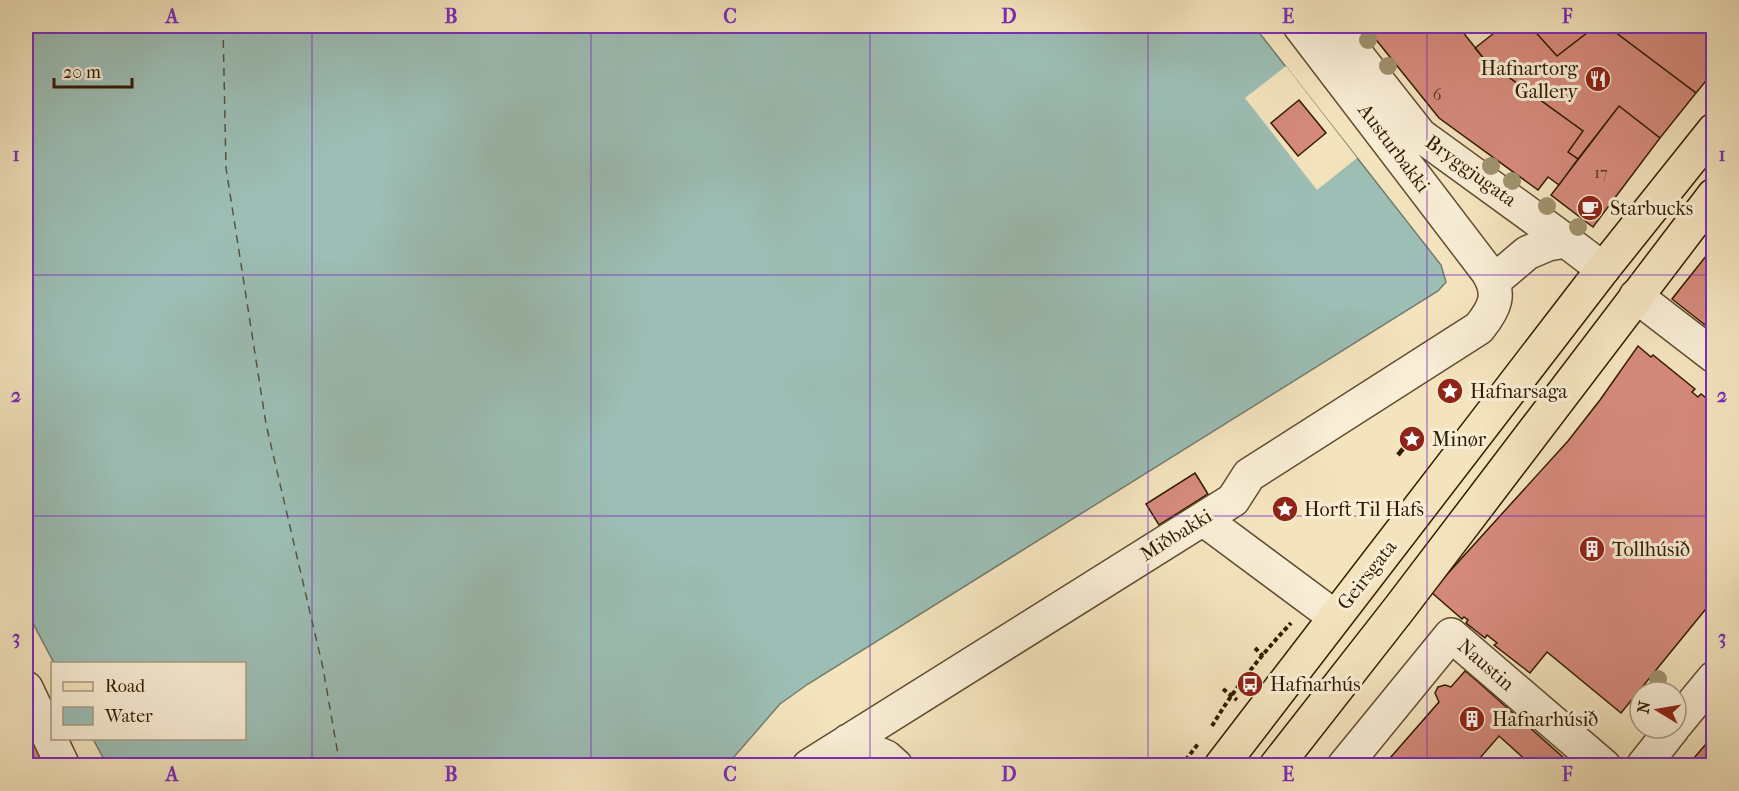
<svg xmlns="http://www.w3.org/2000/svg" width="1739" height="791" font-family="'IM FELL French Canon',serif">
	<rect width="100%" height="100%" fill="#f4e4be"/>
	<filter id="stains"><feTurbulence type="fractalNoise" baseFrequency=".00333" numOctaves="4"/><feColorMatrix values="0 0 0 0 .2 0 0 0 0 .09 0 0 0 0 .02 0 0 0 .5 -.17"/></filter>
	<radialGradient id="worn" r=".72"><stop offset=".6" stop-color="#630" stop-opacity="0"/><stop offset="1" stop-color="#630" stop-opacity=".3"/></radialGradient>
	<path fill="#9cbeb5" stroke="#727d6d" stroke-width="1.5" d="M 26,26 L 1254,26 L 1441,265 L 1446,282 L 1438,291 L 808,684 L 780,704 L 727,765 L 107,765 L 93,739 L 244,738 L 244,664 L 54,663 L 26,610 Z"/>
	<path fill="#f4e4be" d="M 1286,66 L 1357,158 L 1317,190 L 1245,98 Z"/>
	<g fill="none" stroke-linecap="round" stroke-linejoin="round">
		<path stroke="#57543f" stroke-width="1.5" stroke-dasharray="8 6" stroke-linecap="butt" d="M 223,26 L 226,168 L 266,424 L 323,668 L 340,766"/>
	</g>
	<path fill="#d68a7c" stroke="#321b00" stroke-width="1.5" d="M 1365,26 L 1458,26 L 1485,60 L 1583,131 L 1568,152 L 1578,159 L 1559,185 L 1548,177 L 1538,190 L 1439,118 Z
		M 1503,26 L 1530,26 L 1557,56 L 1596,26 L 1607,26 L 1696,93 L 1660,138 L 1619,106 L 1578,159 L 1568,152 L 1583,131 L 1485,60 L 1475,48 Z
		M 1530,26 L 1596,26 L 1557,56 Z
		M 1607,26 L 1708,26 L 1714,29 L 1714,71 L 1696,93 Z
		M 1299,100 L 1326,133 L 1298,156 L 1271,123 Z
		M 1619,106 L 1660,138 L 1593,227 L 1551,195 Z
		M 1714,246 L 1714,332 L 1672,299 Z
		M 1638,346 L 1651,357 L 1653,355 L 1695,389 L 1692,392 L 1698,397 L 1701,394 L 1714,404 L 1714,599 L 1621,713 L 1547,652 L 1530,673 L 1494,645 L 1497,643 L 1487,635 L 1485,638 L 1466,623 L 1468,620 L 1464,617 L 1462,619 L 1431,592 L 1568,441 L 1600,400 Z
		M 1195,473 L 1208,494 L 1159,525 L 1146,504 Z
		M 1465,671 L 1477,681 L 1573,766 L 1526,766 L 1529,763 L 1499,736 L 1473,766 L 1383,766 L 1439,702 L 1435,693 L 1438,687 L 1445,685 L 1451,687 Z
		M 1252,676 L 1257,680 L 1249,691 L 1243,687 Z
		M 26,720 L 50,766 L 26,766 Z
		M 1713,736 L 1714,766 L 1687,766 Z"/>
	<g fill="none" stroke-linecap="round" stroke-linejoin="round">
		<g stroke="#624d30" stroke-width="36">
			<path id="minor" d="M 1334,26 L 1420,135 L 1566,241 L 1603,269
				M 1494,281 L 1527,253 L 1548,244 L 1566,241
				M 1636,296 L 1714,356
				M 1203,519 L 1335,617
				M 26,688 L 63,766
				M 1676,724 L 1714,678
				M 848,741 L 886,757 L 896,766
				M 809,766 L 1233,500 L 1249,475 L 1479,328 C 1495,308 1502,294 1487,271 L 1300,26
				M 1344,766 L 1451,635 L 1604,766
				M 1643,766 L 1673,728"/>
		</g>
		<g stroke="#321b00" stroke-width="36">
			<path id="major" d="M 1221,766 L 1603,269 L 1714,130
				M 1276,766 L 1399,609 L 1714,195"/>
		</g>
		<path stroke="#321b00" stroke-width="4" stroke-dasharray="4.5 3" stroke-linecap="butt" d="M 1255,648 L 1263,656
			M 1223,689 L 1237,700
			M 1212,726 C 1234,689 1261,655 1291,623
			M 1181,766 L 1198,744"/>
		<use href="#minor" stroke="#f8edd5" stroke-width="33"/>
		<use href="#major" stroke="#f4e4be" stroke-width="33"/>
		<path stroke="#321b00" stroke-width="4.5" stroke-dasharray="10 10" stroke-linecap="butt" d="M 1398,455 L 1422,425"/>
	</g>
	<g fill="#a0926e">
		<circle cx="1368" cy="40" r="9"/>
		<circle cx="1388" cy="66" r="9"/>
		<circle cx="1491" cy="166" r="9"/>
		<circle cx="1512" cy="181" r="9"/>
		<circle cx="1547" cy="206" r="9"/>
		<circle cx="1578" cy="227" r="9"/>
		<circle cx="1658" cy="679" r="9"/>
	</g>
	<path fill="none" stroke="#7b2cbf" stroke-width="1.5" stroke-opacity="0.55" d="M 312,26 L 312,766M 591,26 L 591,766M 870,26 L 870,766M 1148,26 L 1148,766M 1427,26 L 1427,766M 26,275 L 1714,275M 26,516 L 1714,516"/>
	<defs>
		<g id="restaurant-disc" transform="scale(1.35)"><circle r="9.5" fill="#8f2418" stroke="#f8edd5"/><path d="M-5-6h1v4h1v-4h1v4h1v-4h1v5L-1.5 .5V6h-2V.5L-5-1ZM5-6V6H3V1.5H1.5Q1.5-4 5-6Z" fill="#fff"/></g>
		<g id="cafe-disc" transform="scale(1.35)"><circle r="9.5" fill="#8f2418" stroke="#f8edd5"/><path d="M-5.5-4.5H6V0H3Q3 3.5 0 3.5H-2.5Q-5.5 3.5-5.5 0ZM3-3.2v2h1.7v-2ZM-6 4.5H4V6H-6Z" fill="#fff"/></g>
		<g id="sight-disc" transform="scale(1.35)"><circle r="9.5" fill="#8f2418" stroke="#f8edd5"/><path d="M0-6L1.8-2.2L6-1.7L2.9 1.2L3.7 5.4L0 3.3L-3.7 5.4L-2.9 1.2L-6-1.7L-1.8-2.2Z" fill="#fff"/></g>
		<g id="building-disc" transform="scale(1.35)"><circle r="9.5" fill="#8f2418" stroke="#f8edd5"/><path d="M-4-6H4V6H1V3H-1V6H-4ZM-2.5-4.3h1.7v1.8h-1.7ZM.8-4.3h1.7v1.8H.8ZM-2.5-1h1.7V.8h-1.7ZM.8-1h1.7V.8H.8Z" fill="#fff"/></g>
		<g id="bus-disc" transform="scale(1.35)"><circle r="9.5" fill="#8f2418" stroke="#f8edd5"/><path d="M-5-6H5V4H4V6H2V4H-2V6H-4V4H-5ZM-3.5-4V0h7V-4ZM-3.5 1.2v1.5H-2V1.2ZM2 1.2v1.5H3.5V1.2Z" fill="#fff"/></g>
	</defs>
	<g fill-rule="evenodd">
		<use href="#restaurant-disc" x="1598" y="79"/>
		<use href="#cafe-disc" x="1590" y="208"/>
		<use href="#sight-disc" x="1450" y="391"/>
		<use href="#sight-disc" x="1412" y="439"/>
		<use href="#sight-disc" x="1285" y="509"/>
		<use href="#building-disc" x="1592" y="549"/>
		<use href="#bus-disc" x="1250" y="684"/>
		<use href="#building-disc" x="1472" y="719"/>
	</g>
	<g text-anchor="middle" dominant-baseline="central" stroke-width="6" stroke-linejoin="round" paint-order="stroke">
		<g font-size="16" fill="#5b371f">
			<text x="1437" y="94">6</text>
			<text x="1601" y="172">17</text>
		</g>
		<g font-size="20" fill="#321b00" stroke="#f8edd5" text-anchor="start">
			<text x="1578" y="68" text-anchor="end">Hafnartorg<tspan x="1578" dy="23">Gallery</tspan></text>
			<text x="1610" y="208">Starbucks</text>
			<text x="1470" y="391">Hafnarsaga</text>
			<text x="1432" y="439">Minør</text>
			<text x="1304" y="509">Horft Til Hafs</text>
			<text x="1612" y="549">Tollhúsið</text>
			<text x="1270" y="684">Hafnarhús</text>
			<text x="1492" y="719">Hafnarhúsið</text>
		</g>
		<g font-size="20" fill="#321b00" stroke="#f8edd5">
			<text transform="translate(1394 148) rotate(53)">Austurbakki</text>
			<text transform="translate(1471 171) rotate(36)">Bryggjugata</text>
			<text transform="translate(1176 535) rotate(-32)">Miðbakki</text>
			<text transform="translate(1367 575) rotate(-52)">Geirsgata</text>
			<text transform="translate(1486 665) rotate(41)">Naustin</text>
		</g>
	</g>
	<rect width="1739" height="791" fill="none" stroke="#f4e4be" stroke-width="66"/>
	<rect x="51" y="662" width="195" height="78" fill="#f8edd5" stroke="#a99980" stroke-width="1.5"/>
	<rect x="63" y="682" width="30" height="9" fill="#f4e4be" stroke="#a99980" stroke-width="1.5"/>
	<text x="105" y="692" font-size="18" fill="#321b00">Road</text>
	<rect x="63" y="707" width="30" height="18" fill="#9cbeb5" stroke="#a99980" stroke-width="1.5"/>
	<text x="105" y="722" font-size="18" fill="#321b00">Water</text>
	<g transform="translate(1658 710) rotate(281)"><circle r="28" fill="#f8edd5" stroke="#a99980" stroke-width="1.5"/>
	<path d="M0-4.5L10 22L0 15L-10 22Z" fill="#8f2418"/>
	<text y="-9" font-size="16" font-weight="bold" text-anchor="middle" fill="#321b00">N</text>
	</g>
	<path d="M54 78v9h78v-9" fill="none" stroke="#321b00" stroke-width="3"/>
	<text x="63" y="78" font-size="18" fill="#321b00" stroke="#f8edd5" stroke-width="4.5" paint-order="stroke">20 m</text>
	<rect x="33" y="33" width="1673" height="725" fill="none" stroke="#7b2cbf" stroke-width="2"/>
	<g font-size="20" text-anchor="middle" font-weight="bold" fill="#7b2cbf">
		<text x="172" y="23">A</text>
		<text x="451" y="23">B</text>
		<text x="730" y="23">C</text>
		<text x="1009" y="23">D</text>
		<text x="1288" y="23">E</text>
		<text x="1567" y="23">F</text>
		<text x="16" y="161">1</text>
		<text x="1722" y="161">1</text>
		<text x="16" y="402">2</text>
		<text x="1722" y="402">2</text>
		<text x="16" y="644">3</text>
		<text x="1722" y="644">3</text>
		<text x="172" y="781">A</text>
		<text x="451" y="781">B</text>
		<text x="730" y="781">C</text>
		<text x="1009" y="781">D</text>
		<text x="1288" y="781">E</text>
		<text x="1567" y="781">F</text>
	</g>
	<rect width="100%" height="100%" filter="url(#stains)"/>
	<rect width="100%" height="100%" fill="url(#worn)"/>
</svg>
